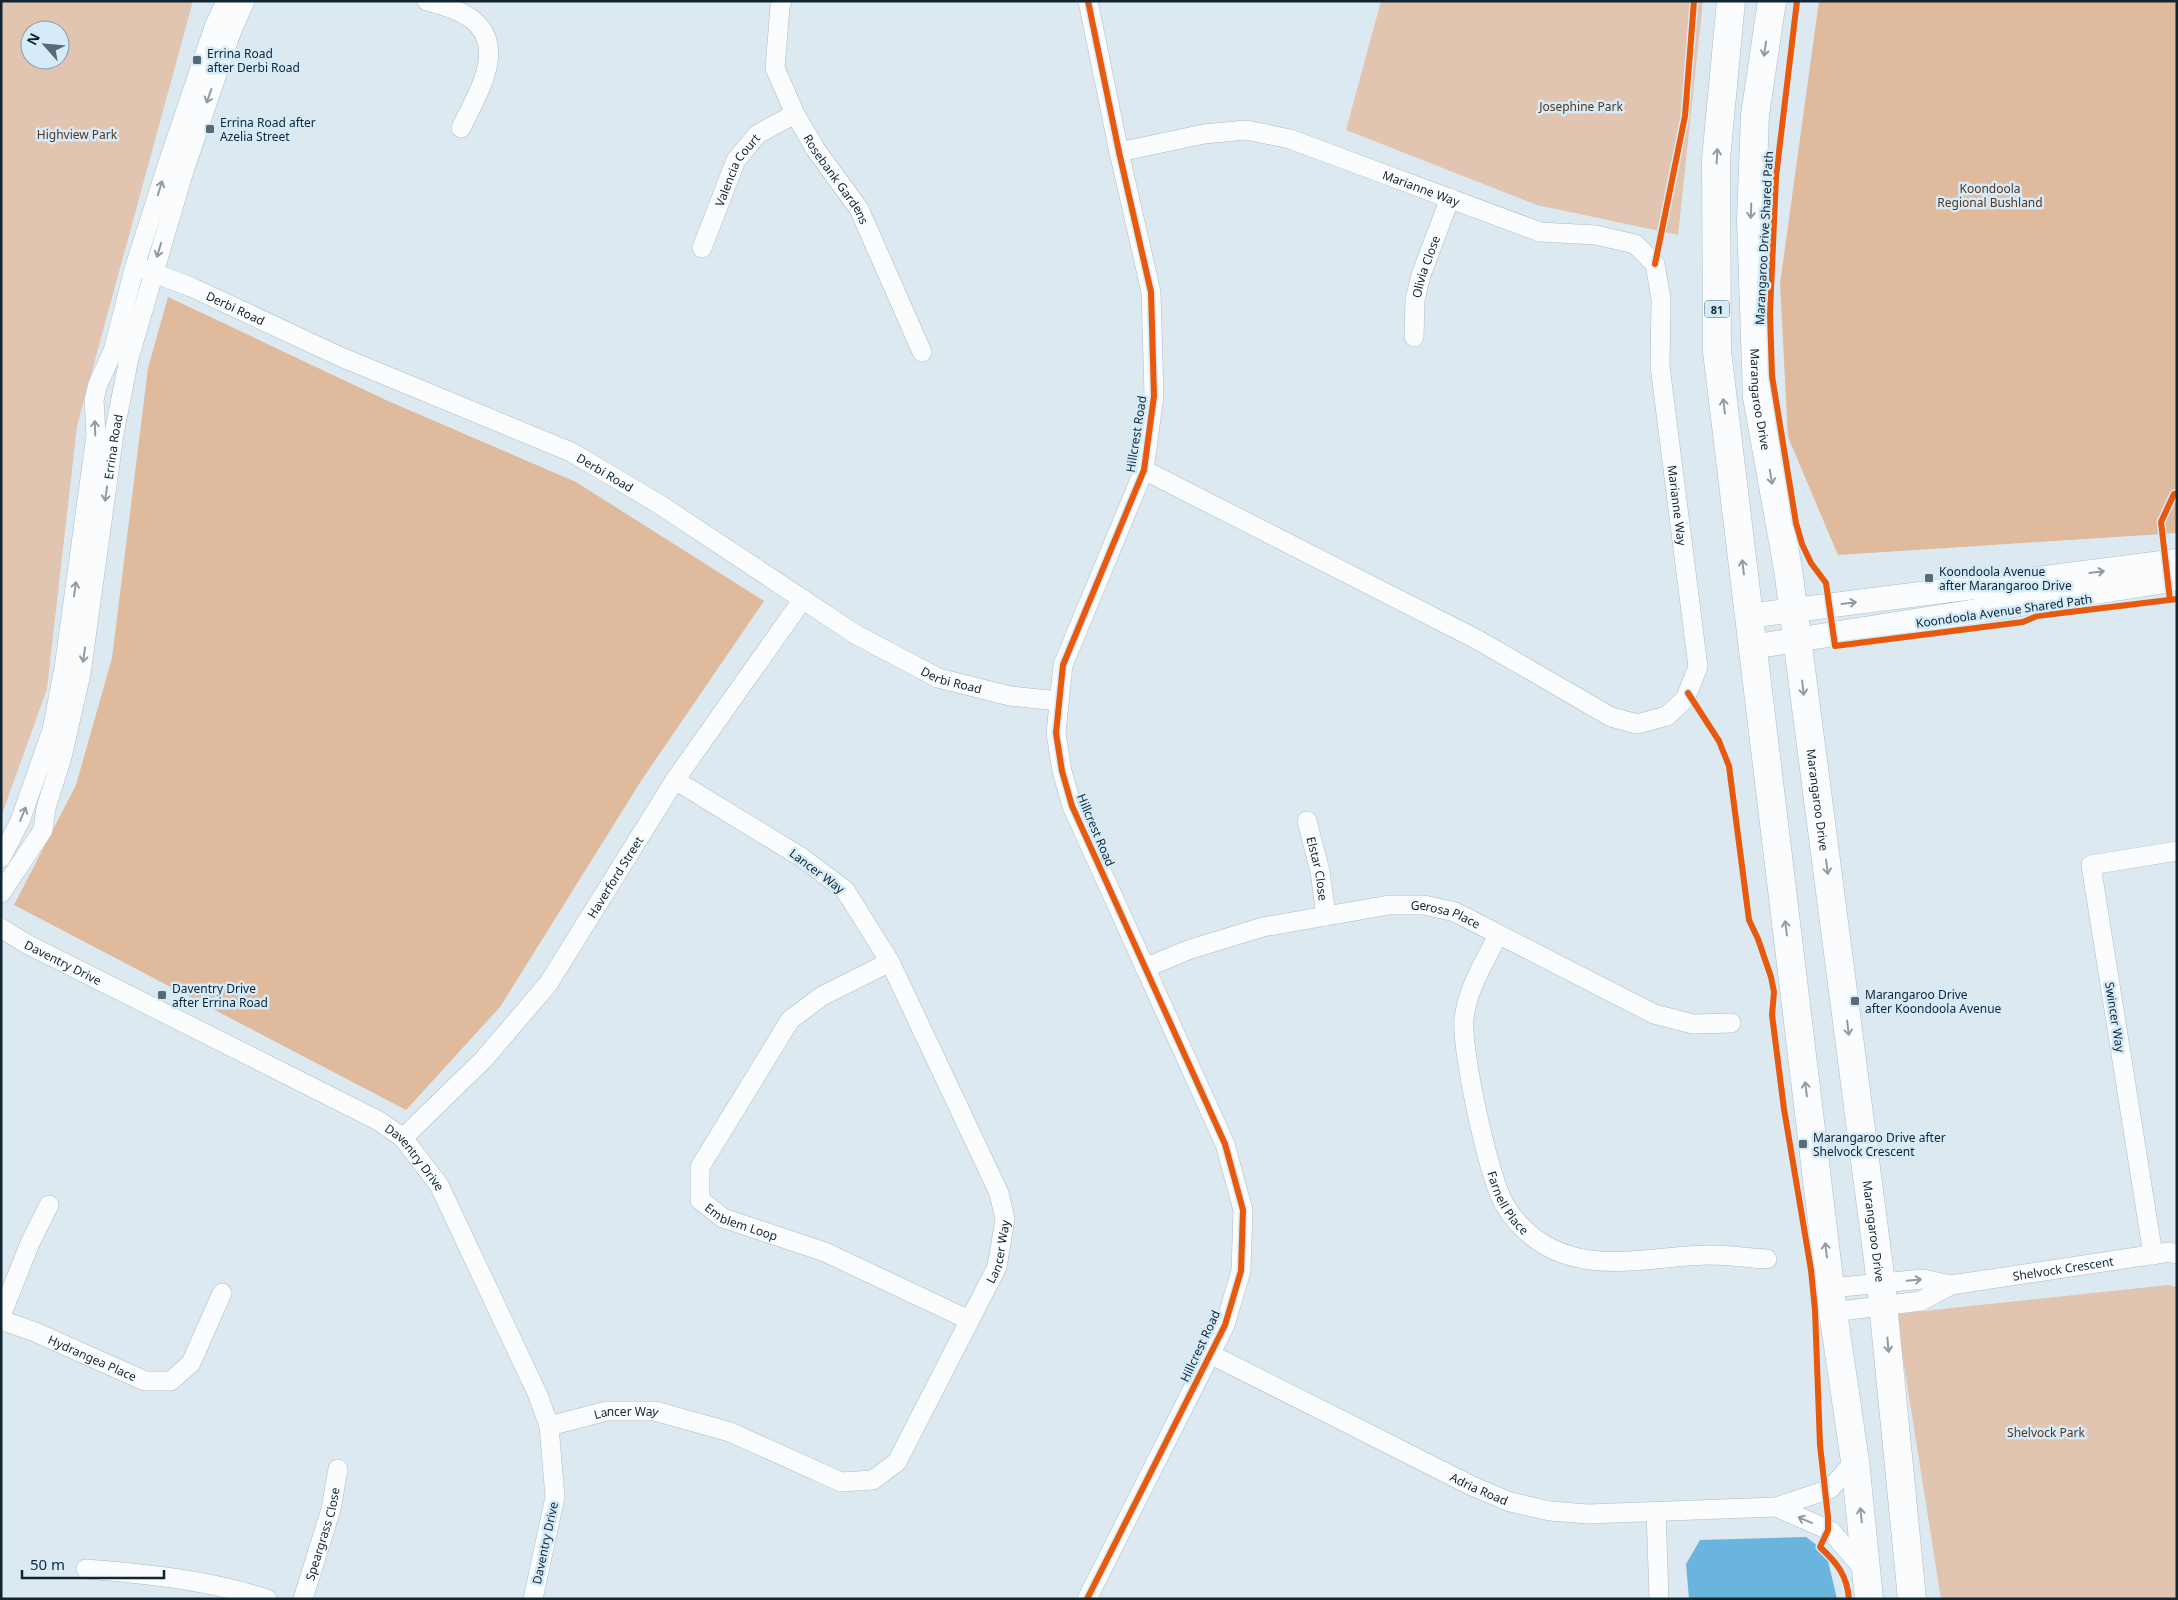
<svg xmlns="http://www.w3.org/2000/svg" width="2178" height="1600" font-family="'Noto Sans',sans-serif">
	<rect width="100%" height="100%" fill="#dde9f1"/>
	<path fill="#e1c5b0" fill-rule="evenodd" d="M 1,1 L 193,1 L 77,426 L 47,689 L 1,817 ZM 30,30 L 60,30 L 60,60 L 30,60 Z
		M 1381,1 L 1703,1 L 1678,235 L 1537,205 L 1346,130 Z
		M 2168,1285 L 2177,1287 L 2177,1599 L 1941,1599 L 1896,1314 Z"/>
	<path fill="#e0ba9c" d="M 1819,1 L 2177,1 L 2177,533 L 1838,555 L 1788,437 L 1780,284 Z
		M 168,297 L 388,401 L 576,482 L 764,601 L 641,781 L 500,1007 L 406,1110 L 14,905 L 76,785 L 112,658 L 148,368 Z"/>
	<path fill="#6ab5de" d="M 1806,1537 L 1826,1552 L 1837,1599 L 1689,1599 L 1686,1564 L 1700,1540 Z"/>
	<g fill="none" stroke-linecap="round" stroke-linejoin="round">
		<g stroke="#acbbc5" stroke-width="20">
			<g id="minor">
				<path d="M 427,1 C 440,5 455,8 467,16 C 511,43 477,94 461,128"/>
				<path id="s1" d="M 782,1 L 780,7 L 775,68 L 795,114 L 816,150 L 859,209 L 922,352"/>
				<path id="s2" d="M 1119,152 L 1204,134 L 1246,130 L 1290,139 L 1540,232 L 1596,235 L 1635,244 L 1655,264 L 1661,299 L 1660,366 L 1698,667 L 1685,699 L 1667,716 L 1637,724 L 1611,717 L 1478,640 L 1144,470"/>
				<path id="s3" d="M 702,248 L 736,160 L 758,134 L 795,114"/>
				<path id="s4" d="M 135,266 L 191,287 L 341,357 L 571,452 L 659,504 L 855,634 L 938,678 L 1010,696 L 1058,701"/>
				<path id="s5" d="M 1414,337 L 1415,300 L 1421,275 L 1450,198"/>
				<path id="s6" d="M 1307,821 L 1320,871 L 1326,916"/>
				<path d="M 1,858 L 20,821 L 52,730 L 64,668 L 96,435 L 94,400 L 98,384 L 113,351 L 135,266 L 166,169 L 214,27 L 226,1"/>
				<path id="s7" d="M 1,893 L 43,830 L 46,808 L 62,757 L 81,674 L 114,434 L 129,358 L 183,174 L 231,33 L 245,1"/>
				<path id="s8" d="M 1,928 L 25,943 L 379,1121 L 403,1138 L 439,1185 L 538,1395 L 549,1426 L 555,1497 L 533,1599"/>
				<path id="s9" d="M 1498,935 C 1485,961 1467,989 1464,1019 C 1461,1050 1489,1181 1506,1207 C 1520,1230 1544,1249 1571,1256 C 1615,1269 1665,1255 1711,1255 C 1729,1255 1749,1258 1767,1259"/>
				<path id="s10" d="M 890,962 L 822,996 L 790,1020 L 700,1167 L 700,1200 L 723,1218 L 825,1252 L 969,1320"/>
				<path id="s11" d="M 1145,968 L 1188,950 L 1263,927 L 1389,905 L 1424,905 L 1455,912 L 1654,1014 L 1693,1024 L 1731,1023"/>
				<path id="s12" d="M 403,1138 L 484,1059 L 548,984 L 675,780 L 803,599"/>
				<path d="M 2153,1255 L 2091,865 L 2177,851"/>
				<path d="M 1831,1288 L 1923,1279 L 1951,1285"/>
				<path id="s13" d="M 1833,1312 L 1921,1301 L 1951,1285 L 2170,1252 L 2177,1254"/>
				<path d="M 1,1316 L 30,1243 L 49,1205"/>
				<path id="s14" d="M 1,1320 L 35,1332 L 145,1381 L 171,1381 L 191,1363 L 222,1293"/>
				<path id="s15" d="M 1210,1354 L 1472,1486 L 1510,1502 L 1550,1511 L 1588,1514 L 1776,1507 L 1830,1489 L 1855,1461"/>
				<path id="s16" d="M 549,1426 L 607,1411 L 655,1411 L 730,1432 L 841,1482 L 873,1480 L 897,1462 L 997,1267 L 1005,1219 L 999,1193 L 890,962 L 845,890 L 801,857 L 675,780"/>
				<path d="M 1776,1507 L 1831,1531 L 1866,1572"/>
				<path d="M 1656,1511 L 1659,1599"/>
				<path d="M 86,1569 C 148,1574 208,1580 267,1599"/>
				<path id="s17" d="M 303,1599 L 331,1509 L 338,1469"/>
				<path d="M 1087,1599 L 1225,1325 L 1241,1271 L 1243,1210 L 1225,1144 L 1072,806 L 1062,771 L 1056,733 L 1063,665 L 1144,470 L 1154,396 L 1151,292 L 1119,152 L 1088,1"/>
			</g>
		</g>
		<g stroke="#acbbc5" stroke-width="25">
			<path id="tertiary" d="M 1748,616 L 2177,561
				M 1752,647 L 2177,579"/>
		</g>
		<g stroke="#acbbc5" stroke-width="29">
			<g id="primary">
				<path d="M 1731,1 L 1716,159 L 1717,351 L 1833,1312 L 1855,1461 L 1869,1599"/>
				<path id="s18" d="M 1772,1 L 1755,115 L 1751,220 L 1757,397 L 1788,569 L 1881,1283 L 1912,1599"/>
			</g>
		</g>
		<use href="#minor" stroke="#fafcfd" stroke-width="19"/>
		<use href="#tertiary" stroke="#fafcfd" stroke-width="24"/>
		<use href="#primary" stroke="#fafcfd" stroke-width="28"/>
		<g stroke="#d5ebf9" stroke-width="9">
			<path id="cycleway" d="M 1797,1 L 1776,177 L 1770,312 L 1772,376 L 1796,523 L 1802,544 L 1811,563 L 1826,583 L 1835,646 L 2023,622 L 2037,616 L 2177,599
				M 1655,264 L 1685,116 L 1694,1
				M 2170,600 L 2161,522 L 2174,494 L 2177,493
				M 1688,693 L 1719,741 L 1729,766 L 1749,920 L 1758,939 L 1771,977 L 1774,992 L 1772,1015 L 1784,1109 L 1811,1270 L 1815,1310 L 1820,1445 L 1828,1517 L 1828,1530 L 1820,1547 C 1837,1563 1847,1575 1849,1599
				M 1087,1599 L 1225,1325 L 1241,1271 L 1243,1210 L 1225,1144 L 1072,806 L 1062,771 L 1056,733 L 1063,665 L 1144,470 L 1154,396 L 1151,292 L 1119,152 L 1088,1"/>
		</g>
		<use href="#cycleway" stroke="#e8590c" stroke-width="6"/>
	</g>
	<defs><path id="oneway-shaft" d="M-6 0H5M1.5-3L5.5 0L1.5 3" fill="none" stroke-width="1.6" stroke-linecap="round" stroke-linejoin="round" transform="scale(1.25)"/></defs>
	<g stroke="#909ba2">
		<use href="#oneway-shaft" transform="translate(1765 49) rotate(98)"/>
		<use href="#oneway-shaft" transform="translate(209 96) rotate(109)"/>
		<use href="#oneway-shaft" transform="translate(1717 156) rotate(-87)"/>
		<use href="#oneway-shaft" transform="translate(160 188) rotate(-73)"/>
		<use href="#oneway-shaft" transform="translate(1751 211) rotate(92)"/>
		<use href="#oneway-shaft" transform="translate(159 250) rotate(107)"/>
		<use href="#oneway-shaft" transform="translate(1724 406) rotate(-97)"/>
		<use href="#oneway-shaft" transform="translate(95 428) rotate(-92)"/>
		<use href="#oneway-shaft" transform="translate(1771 477) rotate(80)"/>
		<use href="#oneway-shaft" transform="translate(106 494) rotate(98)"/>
		<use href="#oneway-shaft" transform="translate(1743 567) rotate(-97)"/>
		<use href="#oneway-shaft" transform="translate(2097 572) rotate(-7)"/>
		<use href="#oneway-shaft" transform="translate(75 589) rotate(-82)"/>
		<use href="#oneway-shaft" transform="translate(1849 603) rotate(-7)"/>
		<use href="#oneway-shaft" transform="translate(84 655) rotate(98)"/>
		<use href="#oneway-shaft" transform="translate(1803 688) rotate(83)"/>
		<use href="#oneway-shaft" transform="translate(23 814) rotate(-68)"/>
		<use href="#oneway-shaft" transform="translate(1827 867) rotate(83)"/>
		<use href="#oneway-shaft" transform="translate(1786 928) rotate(-97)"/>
		<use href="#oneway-shaft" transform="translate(1848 1028) rotate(83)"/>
		<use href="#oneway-shaft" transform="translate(1806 1089) rotate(-97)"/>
		<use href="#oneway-shaft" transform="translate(1826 1250) rotate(-97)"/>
		<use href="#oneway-shaft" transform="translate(1914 1280) rotate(-5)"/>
		<use href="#oneway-shaft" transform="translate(1888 1345) rotate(85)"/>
		<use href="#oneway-shaft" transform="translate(1861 1515) rotate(-96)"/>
		<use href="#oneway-shaft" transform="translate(1805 1520) rotate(-157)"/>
	</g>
	<g fill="#576a75" stroke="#d5ebf9" stroke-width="2">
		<rect x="192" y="55" width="10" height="10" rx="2.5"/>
		<rect x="205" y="124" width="10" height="10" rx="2.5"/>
		<rect x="1924" y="573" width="10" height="10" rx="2.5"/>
		<rect x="157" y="990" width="10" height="10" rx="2.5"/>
		<rect x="1850" y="996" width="10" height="10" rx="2.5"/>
		<rect x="1798" y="1139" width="10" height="10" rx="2.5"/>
	</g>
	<g text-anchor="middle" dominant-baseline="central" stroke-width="5" stroke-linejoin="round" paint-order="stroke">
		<rect fill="#d5ebf9" stroke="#4a606e" stroke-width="1" x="1704.5" y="300.5" width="25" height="17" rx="4"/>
		<g font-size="11" font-weight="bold" fill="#0f2532">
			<text x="1717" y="309">81</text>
		</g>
		<g font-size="12" fill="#0f2532" stroke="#d5ebf9" text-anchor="start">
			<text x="207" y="53">Errina Road<tspan x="207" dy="14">after Derbi Road</tspan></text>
			<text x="220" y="122">Errina Road after<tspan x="220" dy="14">Azelia Street</tspan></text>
			<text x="1939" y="571">Koondoola Avenue<tspan x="1939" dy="14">after Marangaroo Drive</tspan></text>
			<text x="172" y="988">Daventry Drive<tspan x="172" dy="14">after Errina Road</tspan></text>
			<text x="1865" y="994">Marangaroo Drive<tspan x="1865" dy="14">after Koondoola Avenue</tspan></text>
			<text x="1813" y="1137">Marangaroo Drive after<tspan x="1813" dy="14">Shelvock Crescent</tspan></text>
		</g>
		<g font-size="12" fill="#57361c" stroke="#d5ebf9">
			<text x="1581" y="106">Josephine Park</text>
			<text x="77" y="134">Highview Park</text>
			<text x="1990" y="188">Koondoola<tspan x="1990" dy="14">Regional Bushland</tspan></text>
			<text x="2046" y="1432">Shelvock Park</text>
		</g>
		<g font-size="12" fill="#0f2532" stroke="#d5ebf9">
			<text stroke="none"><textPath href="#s3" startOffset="86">Valencia Court</textPath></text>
			<text stroke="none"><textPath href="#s1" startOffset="195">Rosebank Gardens</textPath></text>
			<text stroke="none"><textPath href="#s2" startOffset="314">Marianne Way</textPath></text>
			<text transform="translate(1764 238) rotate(-87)">Marangaroo Drive Shared Path</text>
			<text stroke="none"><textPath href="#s5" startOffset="72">Olivia Close</textPath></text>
			<text stroke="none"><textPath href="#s4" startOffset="109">Derbi Road</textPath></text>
			<text stroke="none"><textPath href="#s18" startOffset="400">Marangaroo Drive</textPath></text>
			<text transform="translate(1136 434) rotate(-81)">Hillcrest Road</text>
			<text stroke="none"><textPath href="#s7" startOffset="466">Errina Road</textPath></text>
			<text stroke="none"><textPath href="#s4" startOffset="514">Derbi Road</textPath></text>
			<text stroke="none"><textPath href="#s2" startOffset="808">Marianne Way</textPath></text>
			<text transform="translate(2004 611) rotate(-8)">Koondoola Avenue Shared Path</text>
			<text stroke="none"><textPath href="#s4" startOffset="919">Derbi Road</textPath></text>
			<text stroke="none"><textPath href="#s18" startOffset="805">Marangaroo Drive</textPath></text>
			<text transform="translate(1096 830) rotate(67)">Hillcrest Road</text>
			<text stroke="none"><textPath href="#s6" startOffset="49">Elstar Close</textPath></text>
			<text transform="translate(817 871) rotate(37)">Lancer Way</text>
			<text stroke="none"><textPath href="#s12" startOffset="338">Haverford Street</textPath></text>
			<text stroke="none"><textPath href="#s11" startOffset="311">Gerosa Place</textPath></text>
			<text stroke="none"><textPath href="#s8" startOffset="71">Daventry Drive</textPath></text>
			<text transform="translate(2115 1017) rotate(81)">Swincer Way</text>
			<text stroke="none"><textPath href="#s8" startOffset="476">Daventry Drive</textPath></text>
			<text stroke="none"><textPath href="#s9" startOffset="282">Farnell Place</textPath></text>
			<text stroke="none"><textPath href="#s10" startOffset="369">Emblem Loop</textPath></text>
			<text stroke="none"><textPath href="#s18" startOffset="1240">Marangaroo Drive</textPath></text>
			<text stroke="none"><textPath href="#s16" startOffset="604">Lancer Way</textPath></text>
			<text stroke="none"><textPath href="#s13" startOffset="236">Shelvock Crescent</textPath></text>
			<text transform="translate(1200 1346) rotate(-65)">Hillcrest Road</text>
			<text stroke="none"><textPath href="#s14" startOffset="99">Hydrangea Place</textPath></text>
			<text stroke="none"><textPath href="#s16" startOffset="79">Lancer Way</textPath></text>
			<text stroke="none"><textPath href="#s15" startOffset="301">Adria Road</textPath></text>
			<text stroke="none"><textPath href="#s17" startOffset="68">Speargrass Close</textPath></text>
			<text transform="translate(545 1543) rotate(-78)">Daventry Drive</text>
		</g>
	</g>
	<rect width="2178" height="1600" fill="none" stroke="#0f2532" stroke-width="5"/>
	<g transform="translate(45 45) rotate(297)"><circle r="24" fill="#d5ebf9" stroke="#869ca9"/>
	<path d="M0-4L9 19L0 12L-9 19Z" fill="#576a75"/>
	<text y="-8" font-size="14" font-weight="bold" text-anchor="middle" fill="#0f2532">N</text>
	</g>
	<path d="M22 1570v8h142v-8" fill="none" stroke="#0f2532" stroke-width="2.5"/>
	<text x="30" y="1570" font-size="15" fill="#0f2532" stroke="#d5ebf9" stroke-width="4" paint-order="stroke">50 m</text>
</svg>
